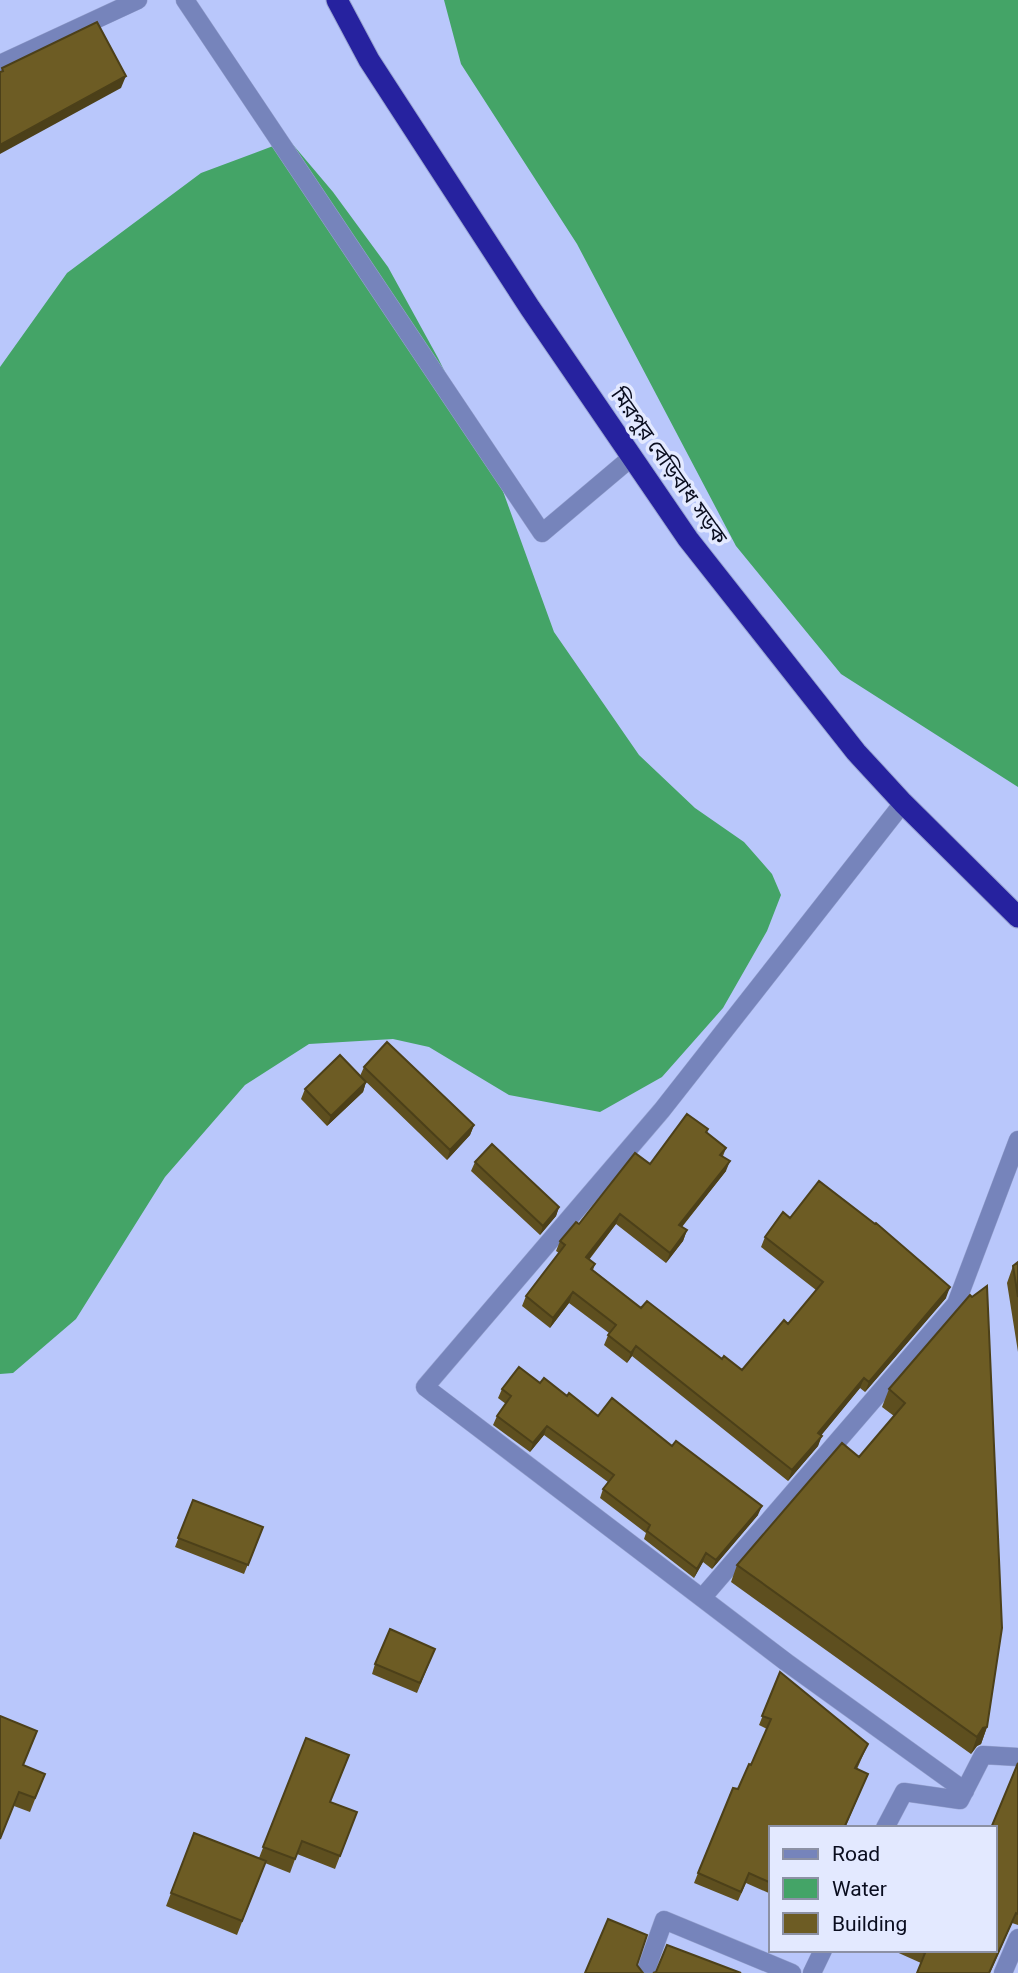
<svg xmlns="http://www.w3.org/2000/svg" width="1018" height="1973" font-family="Roboto,'Noto Sans Bengali',sans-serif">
	<rect width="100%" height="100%" fill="#b9c7fb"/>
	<path fill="#44a467" d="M 444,0 L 1018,0 L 1018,787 L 841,674 L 736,546 L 577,244 L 461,64 Z
		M 289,140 L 333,192 L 388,267 L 438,358 L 500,483 L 554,632 L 639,755 L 695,808 L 744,842 L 772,874 L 781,895 L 767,931 L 723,1008 L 662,1077 L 600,1112 L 509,1095 L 429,1047 L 393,1039 L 309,1044 L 245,1085 L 165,1177 L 76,1319 L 13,1373 L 0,1374 L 0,367 L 67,273 L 201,173 Z"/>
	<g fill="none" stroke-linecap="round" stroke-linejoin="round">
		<g stroke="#9aa6d3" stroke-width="19">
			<path id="minor" d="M 185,0 L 542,533 L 632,457
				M 0,64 L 138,0
				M 903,803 L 662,1110 L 425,1387 L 786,1662 L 965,1791
				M 702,1598 L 956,1304 L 1018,1140
				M 885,1828 L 904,1792 L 960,1800 L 983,1755 L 1018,1757
				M 645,1973 L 664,1920 L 792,1973
				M 812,1973 L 823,1950
				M 1003,1973 L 1018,1938"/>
		</g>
		<g stroke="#9aa6d3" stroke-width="23">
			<path id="highway" d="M 337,0 L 369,60 L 530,308 L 688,539 L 856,752 L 903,803 L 1018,917"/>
		</g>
		<use href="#minor" stroke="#7684bb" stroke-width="18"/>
		<use href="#highway" stroke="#26229f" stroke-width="21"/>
	</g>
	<path fill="#5e4f1f" d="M 364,1067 L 474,1125 L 470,1135 L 447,1160 L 360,1076 Z
		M 366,1082 L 363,1092 L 327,1126 L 301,1099 L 305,1089 Z
		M 708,1129 L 707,1133 L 726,1148 L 723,1156 L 726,1171 L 682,1227 L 687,1230 L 683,1241 L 666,1263 L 616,1224 L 589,1260 L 595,1264 L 593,1270 L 641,1308 L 722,1359 L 742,1370 L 788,1324 L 816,1290 L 761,1247 L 765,1237 L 790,1218 L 946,1298 L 865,1392 L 860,1388 L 821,1435 L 818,1446 L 788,1481 L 632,1356 L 627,1363 L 604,1345 L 609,1333 L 569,1303 L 550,1328 L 522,1306 L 526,1296 L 559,1253 L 556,1251 L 560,1241 L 650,1164 Z
		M 475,1162 L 559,1207 L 556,1216 L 540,1235 L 471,1171 Z
		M 1018,1262 L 1018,1352 L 1007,1283 L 1013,1266 Z
		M 970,1295 L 987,1727 L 981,1744 L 977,1746 L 971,1754 L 731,1582 L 737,1565 L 859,1457 L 894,1416 L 882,1407 L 889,1389 Z
		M 540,1383 L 567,1396 L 758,1515 L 712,1569 L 703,1562 L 694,1578 L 644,1539 L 646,1533 L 600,1498 L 603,1489 L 608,1482 L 544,1435 L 530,1452 L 493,1425 L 497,1416 L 506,1404 L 498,1398 L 502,1389 Z
		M 193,1500 L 263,1527 L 244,1574 L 175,1547 Z
		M 435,1649 L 417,1693 L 372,1674 L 375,1664 Z
		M 780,1672 L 868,1744 L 857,1769 L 868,1774 L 845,1828 L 771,1828 L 771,1894 L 746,1883 L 738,1901 L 694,1883 L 698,1873 L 738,1789 L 751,1765 L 767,1729 L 759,1725 Z
		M 306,1738 L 331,1802 L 357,1812 L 335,1869 L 297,1854 L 290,1873 L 265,1863 L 237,1935 L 166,1906 L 194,1833 L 259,1858 Z
		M 1018,1763 L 1018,1925 L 1012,1923 L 990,1973 L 917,1973 L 921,1963 L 892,1950 L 995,1950 L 995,1828 L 991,1828 Z
		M 23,1765 L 45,1774 L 30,1812 L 14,1806 Z"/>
	<path fill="#4c4019" d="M 126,76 L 121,88 L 0,154 L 0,145 Z
		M 366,1082 L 363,1092 L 327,1126 L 331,1116 Z
		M 474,1125 L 470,1135 L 447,1160 L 450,1150 Z
		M 730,1161 L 726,1171 L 675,1235 L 679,1225 Z
		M 559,1207 L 556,1216 L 540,1235 L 543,1226 Z
		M 620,1214 L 616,1224 L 582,1268 L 586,1257 Z
		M 687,1230 L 683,1241 L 666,1263 L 670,1253 Z
		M 950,1287 L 946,1298 L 865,1392 L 869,1382 Z
		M 573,1292 L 569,1303 L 550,1328 L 553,1318 Z
		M 636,1346 L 632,1356 L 627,1363 L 631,1353 Z
		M 864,1378 L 860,1388 L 815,1443 L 818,1433 Z
		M 547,1426 L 544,1435 L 530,1452 L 533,1443 Z
		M 822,1436 L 818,1446 L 788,1481 L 792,1470 Z
		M 762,1506 L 758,1515 L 712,1569 L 716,1560 Z
		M 706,1553 L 703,1562 L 694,1578 L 697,1569 Z
		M 987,1727 L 981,1744 L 977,1746 L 971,1754 L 977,1737 L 983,1728 Z"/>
	<path fill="#6d5c24" stroke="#4c4019" stroke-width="2" d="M 97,22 L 126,76 L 0,145 L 0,72 L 3,71 L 2,68 Z
		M 387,1042 L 474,1125 L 450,1150 L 364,1067 Z
		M 340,1055 L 366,1082 L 331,1116 L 305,1089 Z
		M 687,1114 L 708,1129 L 706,1132 L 726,1148 L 720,1155 L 730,1161 L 679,1225 L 687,1230 L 670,1253 L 620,1214 L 586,1257 L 595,1264 L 591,1269 L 641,1308 L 647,1301 L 722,1359 L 724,1356 L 742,1370 L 784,1320 L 788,1324 L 823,1282 L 765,1237 L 783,1212 L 790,1218 L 819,1181 L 875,1224 L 876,1223 L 950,1287 L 869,1382 L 864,1378 L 818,1433 L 822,1436 L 792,1470 L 636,1346 L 631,1353 L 608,1335 L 616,1325 L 573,1292 L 553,1318 L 526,1296 L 565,1245 L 560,1241 L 576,1222 L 579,1224 L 635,1153 L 650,1164 Z
		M 492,1144 L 559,1207 L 543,1226 L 475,1162 Z
		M 1018,1262 L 1018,1297 L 1013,1266 Z
		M 987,1286 L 1002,1628 L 987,1727 L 983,1728 L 977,1737 L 737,1565 L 842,1443 L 859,1457 L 905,1403 L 889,1389 L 970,1295 L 972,1297 Z
		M 519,1367 L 540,1383 L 544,1378 L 567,1396 L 569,1393 L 598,1416 L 612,1398 L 672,1446 L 676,1441 L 762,1506 L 716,1560 L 706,1553 L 697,1569 L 647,1531 L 650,1525 L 603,1489 L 614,1475 L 547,1426 L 533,1443 L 497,1416 L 511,1396 L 502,1389 Z
		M 193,1500 L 263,1527 L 248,1565 L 178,1538 Z
		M 390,1629 L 435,1649 L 420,1683 L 375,1664 Z
		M 780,1672 L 868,1744 L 855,1768 L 868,1774 L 844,1828 L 771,1828 L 771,1883 L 749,1873 L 741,1892 L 698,1873 L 733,1788 L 738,1789 L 749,1764 L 751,1765 L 771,1719 L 762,1716 Z
		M 0,1716 L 37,1731 L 23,1765 L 45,1774 L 35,1798 L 19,1792 L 0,1839 Z
		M 306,1738 L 349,1755 L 330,1802 L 357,1812 L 340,1856 L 302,1841 L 295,1859 L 263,1847 Z
		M 1018,1763 L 1018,1914 L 1016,1913 L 989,1973 L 917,1973 L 925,1953 L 918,1950 L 995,1950 L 995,1828 L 991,1828 Z
		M 194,1833 L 266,1861 L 242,1921 L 171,1893 Z
		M 608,1919 L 647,1935 L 637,1965 L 643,1973 L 585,1973 Z
		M 667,1945 L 741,1973 L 653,1973 L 656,1972 Z"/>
	<g text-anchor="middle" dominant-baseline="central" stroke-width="7" stroke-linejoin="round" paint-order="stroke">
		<g font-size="21" fill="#0a0d1f" stroke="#e3e9ff">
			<text transform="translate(669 466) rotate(55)">মিরপুর বেড়িবাধ সড়ক</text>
		</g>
	</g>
	<rect x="769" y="1826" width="228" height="126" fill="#e3e9ff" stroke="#8c91a5" stroke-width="2"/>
	<rect x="783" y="1849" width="35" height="10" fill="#7684bb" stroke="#8c91a5" stroke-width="2"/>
	<text x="832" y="1861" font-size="21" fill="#0a0d1f">Road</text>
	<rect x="783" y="1878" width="35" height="21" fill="#44a467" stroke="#8c91a5" stroke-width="2"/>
	<text x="832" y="1896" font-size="21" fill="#0a0d1f">Water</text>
	<rect x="783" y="1913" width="35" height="21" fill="#6d5c24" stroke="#8c91a5" stroke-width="2"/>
	<text x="832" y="1931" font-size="21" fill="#0a0d1f">Building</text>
</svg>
